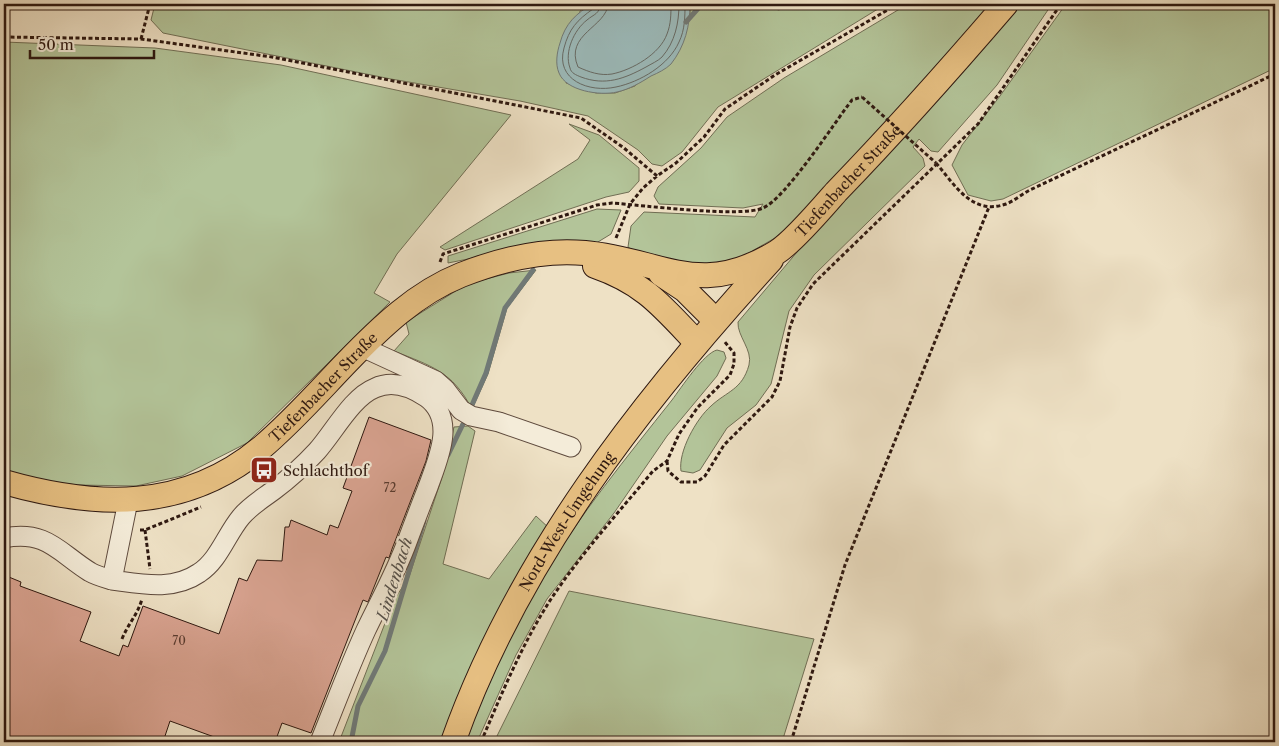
<svg xmlns="http://www.w3.org/2000/svg" width="1279" height="746" font-family="'Libre Caslon Text',serif">
	<rect width="100%" height="100%" fill="#eee1c5"/>
	<filter id="stains"><feTurbulence type="fractalNoise" baseFrequency=".004" numOctaves="4"/><feColorMatrix values="0 0 0 0 .2 0 0 0 0 .09 0 0 0 0 .02 0 0 0 .5 -.17"/></filter>
	<radialGradient id="worn" r=".72"><stop offset=".6" stop-color="#630" stop-opacity="0"/><stop offset="1" stop-color="#630" stop-opacity=".3"/></radialGradient>
	<path fill="#b3c499" stroke="#706e54" d="M 155,4 L 593,4 L 580,11 L 566,83 L 596,93 L 615,93 L 635,86 L 690,19 L 690,4 L 770,4 L 778,10 L 808,4 L 886,4 L 718,107 L 682,152 L 662,166 L 652,164 L 638,150 L 588,116 L 520,101 L 391,79 L 163,33 L 151,20 Z
		M 908,4 L 990,4 L 966,35 L 796,222 L 775,238 L 733,262 L 702,270 L 641,256 L 628,247 L 631,226 L 644,212 L 755,217 L 763,204 L 743,208 L 659,204 L 654,196 L 658,187 L 701,148 L 727,117 L 784,78 Z
		M 1019,4 L 1052,4 L 997,85 L 938,152 L 931,151 L 919,139 L 913,147 L 923,158 L 925,166 L 814,275 L 789,311 L 771,384 L 756,405 L 727,428 L 700,470 L 693,473 L 681,471 C 678,452 696,419 711,406 C 727,391 742,390 749,365 C 753,350 737,336 738,322 L 825,219 L 1003,25 Z
		M 1066,4 L 1275,4 L 1275,68 L 1003,199 L 991,201 L 968,195 L 952,165 L 962,145 L 1000,96 Z
		M 4,42 L 155,48 L 281,65 L 511,115 L 397,254 L 374,293 L 390,302 L 247,443 L 182,476 L 136,486 L 78,485 L 40,481 L 4,469 Z
		M 569,124 L 599,135 L 639,168 L 639,181 L 629,192 L 606,197 L 445,250 L 440,247 L 578,159 L 590,140 Z
		M 597,209 L 621,210 L 611,234 L 593,245 L 488,255 L 448,263 L 448,256 Z
		M 536,270 L 507,308 L 488,374 L 472,409 C 452,371 431,366 394,351 L 409,334 L 406,322 L 467,284 L 509,273 Z
		M 717,350 L 724,352 L 726,358 L 717,376 L 667,436 L 614,513 L 547,599 L 516,655 L 477,742 L 463,742 C 488,686 511,630 542,578 C 579,515 627,457 672,400 C 681,388 704,353 717,350 Z
		M 468,426 L 475,431 L 443,564 L 489,579 L 536,516 L 550,529 L 444,742 L 339,742 L 394,600 L 409,577 L 443,474 L 454,427 Z
		M 569,591 L 814,639 L 782,742 L 494,742 Z"/>
	<path fill="#9cbcbd" stroke="#707a78" d="M 593,4 L 690,4 C 690,26 685,46 671,64 C 666,69 658,73 651,76 C 640,83 630,89 617,92 C 600,96 566,91 559,73 C 555,64 557,52 560,43 C 565,24 576,13 593,4 Z"/>
	<g fill="none" stroke-linecap="round" stroke-linejoin="round">
		<path stroke="#656a66" stroke-width="1" d="M 594,4 L 593,9 C 577,20 569,29 564,48 C 555,80 589,93 616,87 C 640,82 669,65 679,42 C 685,30 685,16 685,4
			M 600,4 C 600,14 594,14 587,20 C 574,30 564,52 570,68 C 571,73 576,75 581,77 C 605,86 624,79 646,67 C 651,64 658,61 662,57 C 675,42 679,23 679,4
			M 608,4 C 607,27 564,34 578,67 C 589,72 600,76 612,74 C 632,70 660,54 667,34 C 671,24 671,14 671,4"/>
		<path stroke="#707a78" stroke-width="5" d="M 686,22 L 702,4
			M 472,405 L 486,373 L 505,308 L 533,270
			M 448,455 L 463,424
			M 351,742 L 358,706 L 385,651 L 424,521"/>
	</g>
	<path fill="#daa492" stroke="#2e1810" d="M 369,417 L 431,440 L 426,461 L 392,549 L 389,558 L 386,557 L 368,602 L 363,600 L 311,733 L 282,723 L 275,742 L 215,742 L 217,738 L 170,721 L 163,742 L 4,742 L 4,575 L 21,582 L 20,586 L 91,612 L 80,641 L 119,656 L 123,645 L 128,647 L 143,606 L 219,634 L 239,578 L 247,581 L 257,560 L 282,561 L 285,527 L 289,527 L 291,520 L 327,535 L 330,525 L 338,528 L 352,491 L 343,488 Z"/>
	<g fill="none" stroke-linecap="round" stroke-linejoin="round">
		<g stroke="#5e4a3d" stroke-width="21">
			<path id="minor" d="M 362,347 L 436,381 L 445,389 L 461,410 L 471,416 L 499,422 L 571,447
				M 128,501 L 112,580 C 142,584 173,591 199,573 C 219,560 226,535 241,517 C 250,506 262,499 274,490 C 290,478 304,465 317,451 C 334,432 352,397 375,388 C 392,380 411,387 426,397 C 457,419 438,459 428,487 C 421,505 414,523 407,542 C 396,572 380,601 366,630 C 349,667 335,705 320,742
				M 4,538 C 47,530 58,552 90,572 C 97,576 105,578 112,580"/>
		</g>
		<g stroke="#2e1810" stroke-width="26">
			<g id="major">
				<path d="M 595,266 C 644,283 662,306 696,342"/>
				<path d="M 661,274 L 685,290 L 715,320"/>
				<path id="s1" d="M 4,482 C 95,508 184,512 261,448 C 292,422 319,391 347,362 C 380,328 416,293 461,275 C 499,260 543,249 585,253 C 662,260 699,300 777,252 C 793,242 822,208 836,192 C 895,131 951,68 1006,4"/>
				<path id="s2" d="M 453,742 C 518,559 641,402 771,260"/>
			</g>
		</g>
		<path stroke="#2e1810" stroke-width="3" stroke-dasharray="4 2.5" stroke-linecap="butt" d="M 4,37 L 141,39 L 272,57 L 581,118 L 624,148 L 657,176
			M 141,39 L 150,4
			M 936,163 C 955,185 972,216 1006,204 C 1014,201 1022,194 1030,190 L 1275,74
			M 616,238 L 630,204 L 643,188 L 657,176 L 676,163 L 704,137 L 725,109 L 775,75 L 898,4
			M 440,262 L 443,254 L 597,205 L 612,203 C 642,205 740,218 763,208 C 786,198 834,123 852,100 L 862,97
			M 667,461 L 668,471 L 681,482 L 697,482 L 705,476 L 724,445 L 772,397 L 780,381 L 790,327 L 797,308 L 813,284 L 978,124 L 1061,4
			M 258,477 L 271,468
			M 140,530 L 145,530 L 201,507
			M 145,530 L 150,569
			M 122,639 C 128,624 138,614 142,599
			M 481,742 C 502,693 522,644 551,599 C 581,554 618,513 653,471 L 667,461 L 679,434 L 698,407 L 730,375 L 734,364 L 734,353 L 724,341
			M 791,742 L 845,565 L 989,207"/>
		<use href="#minor" stroke="#f4ecd9" stroke-width="19"/>
		<use href="#major" stroke="#e7c082" stroke-width="24"/>
		<path stroke="#2e1810" stroke-width="3" stroke-dasharray="4 2.5" stroke-linecap="butt" d="M 862,97 L 936,163"/>
	</g>
	<defs>
		<g id="bus-square" transform="scale(1.4375)"><rect x="-9" y="-9" width="18" height="18" rx="4" fill="#8f2418" stroke="#f4ecd9"/><path d="M-5-6H5V4H4V6H2V4H-2V6H-4V4H-5ZM-3.5-4V0h7V-4ZM-3.5 1.2v1.5H-2V1.2ZM2 1.2v1.5H3.5V1.2Z" fill="#fff"/></g>
	</defs>
	<g fill-rule="evenodd">
		<use href="#bus-square" x="264" y="470"/>
	</g>
	<g text-anchor="middle" dominant-baseline="central" stroke-width="4.5" stroke-linejoin="round" paint-order="stroke">
		<g font-size="12" fill="#593b30">
			<text x="390" y="487">72</text>
			<text x="179" y="640">70</text>
		</g>
		<g font-size="15" fill="#2e1810" stroke="#f4ecd9">
			<text stroke="none"><textPath href="#s1" startOffset="964">Tiefenbacher Straße</textPath></text>
			<text stroke="none"><textPath href="#s1" startOffset="358">Tiefenbacher Straße</textPath></text>
			<text stroke="none"><textPath href="#s2" startOffset="249">Nord-West-Umgehung</textPath></text>
		</g>
		<g font-size="15" fill="#2e1810" stroke="#f4ecd9" text-anchor="start">
			<text x="283" y="470">Schlachthof</text>
		</g>
		<g font-size="16" font-style="italic" fill="#54514d" stroke="#f4ecd9">
			<text transform="translate(394 579) rotate(-73)">Lindenbach</text>
		</g>
	</g>
	<rect width="1279" height="746" fill="none" stroke="#eee1c5" stroke-width="20"/>
	<rect x="5" y="5" width="1269" height="736" fill="none" stroke="#2e1810" stroke-width="2.5"/>
	<rect x="10" y="10" width="1259" height="726" fill="none" stroke="#2e1810"/>
	<path d="M30 50v8h124v-8" fill="none" stroke="#2e1810" stroke-width="2.5"/>
	<text x="38" y="50" font-size="15" fill="#2e1810" stroke="#f4ecd9" stroke-width="4" paint-order="stroke">50 m</text>
	<rect width="100%" height="100%" filter="url(#stains)"/>
	<rect width="100%" height="100%" fill="url(#worn)"/>
</svg>
